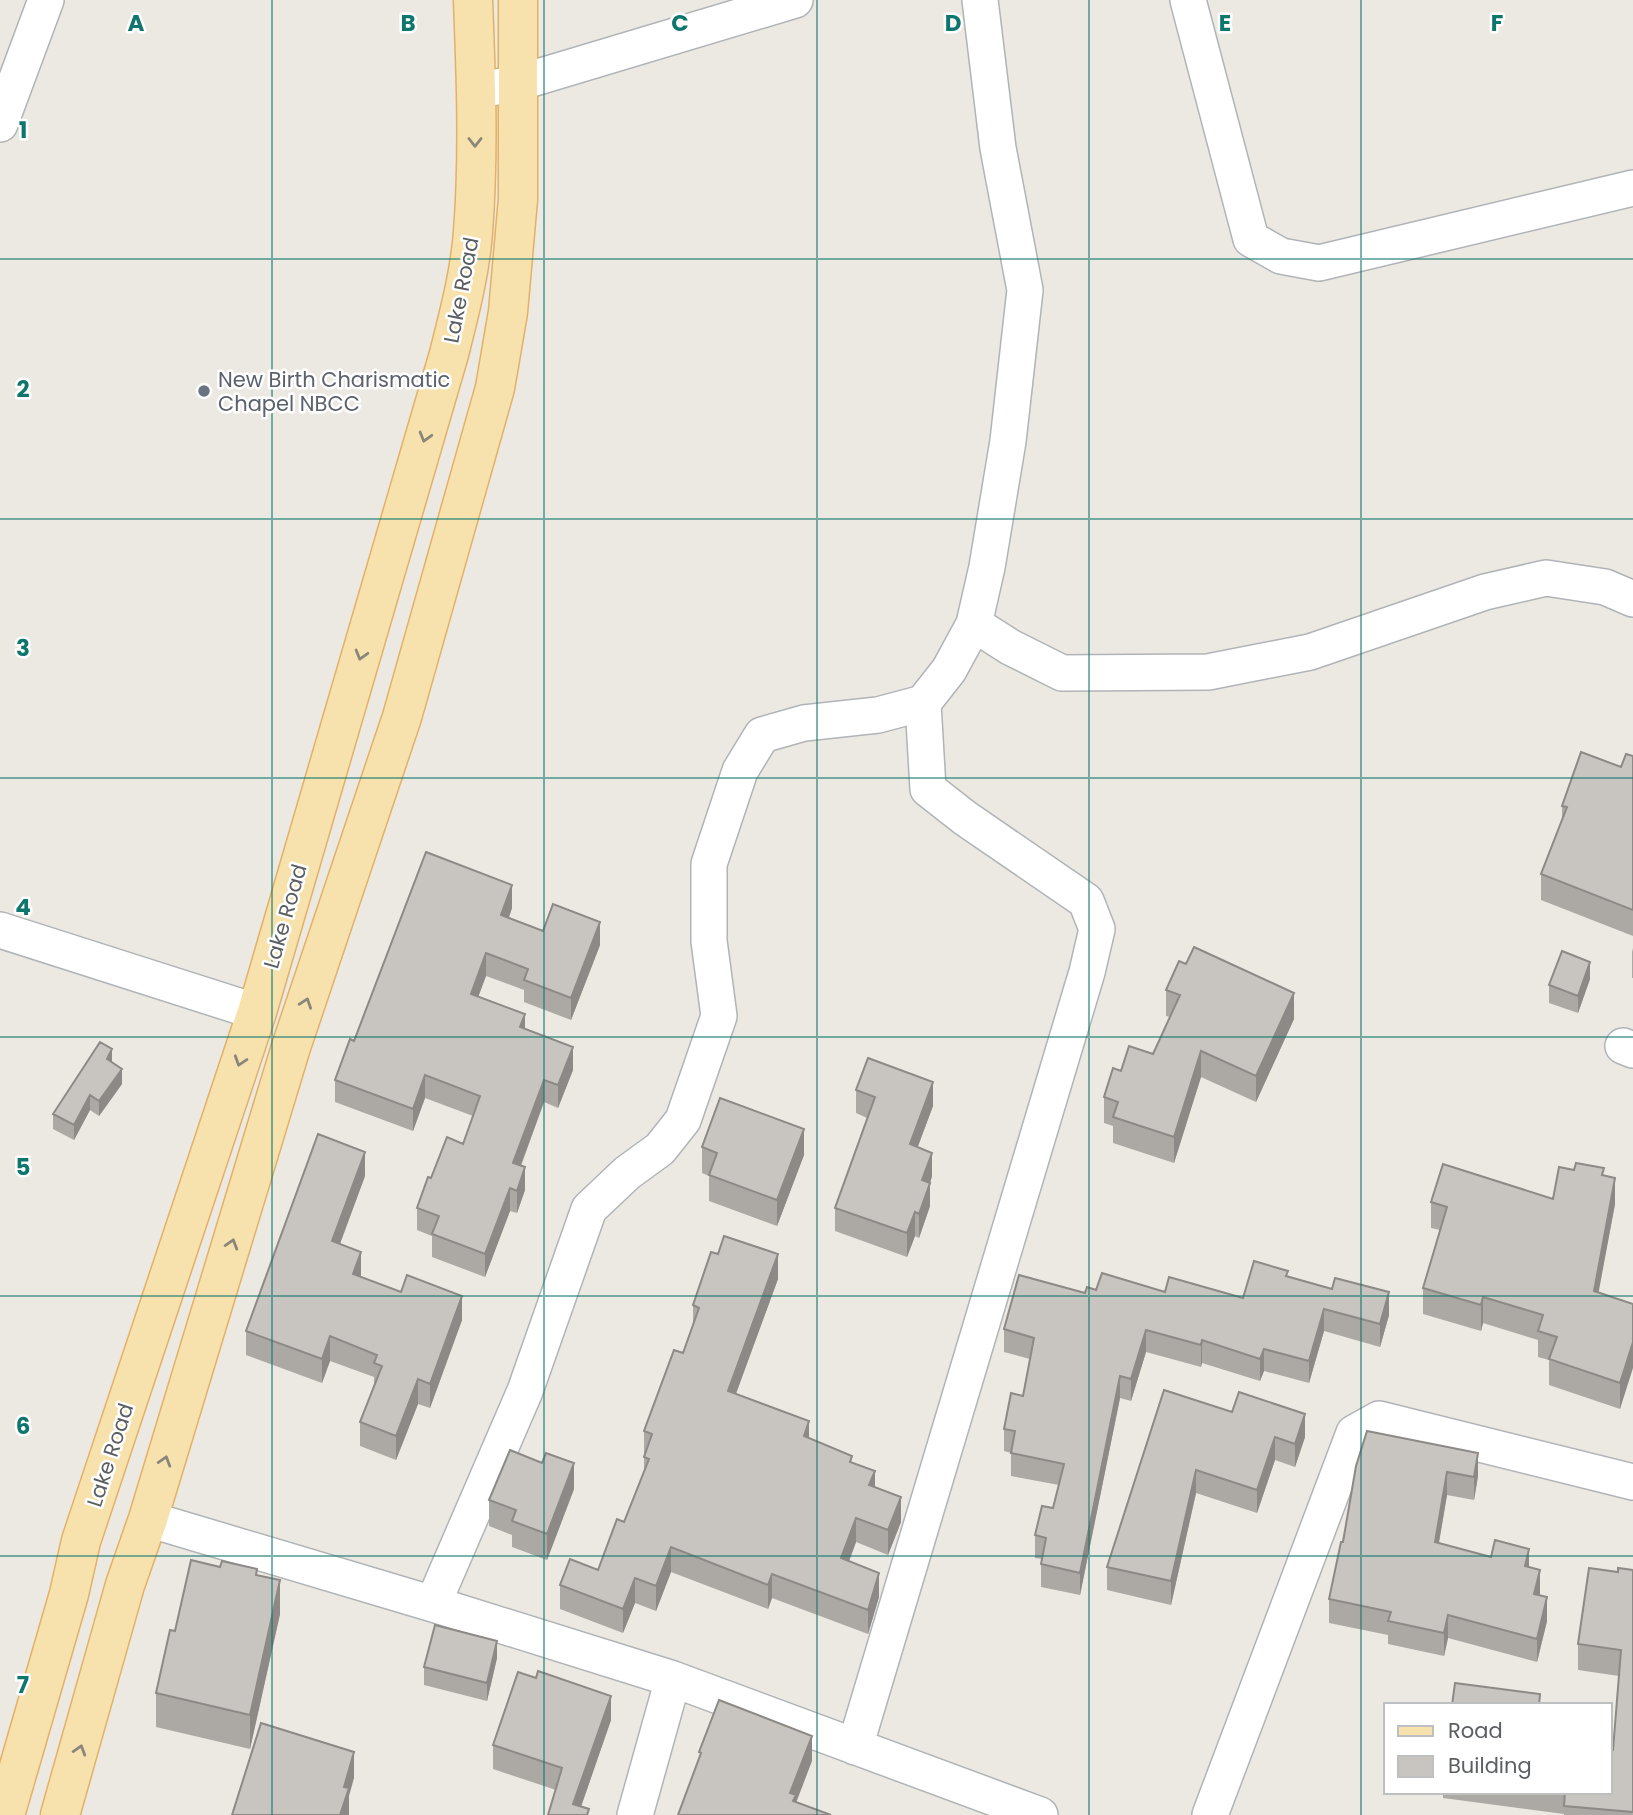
<svg xmlns="http://www.w3.org/2000/svg" width="1633" height="1815" font-family="Poppins,sans-serif">
	<rect width="100%" height="100%" fill="#ece9e3"/>
	<g fill="none" stroke-linecap="round" stroke-linejoin="round">
		<g stroke="#b0b4b7" stroke-width="38">
			<path id="minor" d="M 1188,0 L 1251,239 L 1281,256 L 1319,263 L 1633,188
				M 475,91 L 518,83 L 795,0
				M 0,124 L 46,0
				M 974,624 L 1010,647 L 1062,673 L 1208,672 L 1310,652 L 1485,592 L 1546,578 L 1605,587 L 1633,599
				M 0,930 L 257,1012
				M 1623,1046 L 1633,1050
				M 148,1519 L 433,1604 L 673,1679 L 1040,1815
				M 433,1604 L 525,1391 L 589,1209 L 627,1173 L 660,1149 L 683,1120 L 719,1016 L 709,941 L 709,864 L 740,771 L 762,735 L 804,723 L 878,715 L 923,703 L 949,670 L 974,624 L 987,567 L 1008,441 L 1025,290 L 998,148 L 980,0
				M 855,1747 L 1087,972 L 1097,929 L 1086,901 L 965,818 L 928,789 L 923,703
				M 635,1815 L 673,1679
				M 1210,1815 L 1354,1433 L 1379,1419 L 1633,1482"/>
		</g>
		<g stroke="#e3b065" stroke-width="41">
			<path id="major" d="M 5,1815 L 69,1594 L 81,1541 L 257,1012 L 449,354 C 459,314 470,273 473,232 C 479,155 476,77 473,0
				M 60,1815 L 125,1585 L 148,1519 L 291,1047 L 402,717 L 495,388 L 508,312 L 518,199 L 518,0"/>
		</g>
		<use href="#minor" stroke="#fff" stroke-width="35"/>
		<use href="#major" stroke="#f7e2ae" stroke-width="38"/>
	</g>
	<path fill="#aca9a5" d="M 1633,756 L 1633,936 L 1541,900 L 1541,874 L 1562,820 L 1562,806 L 1621,767 Z
		M 512,908 L 509,918 L 543,931 L 600,945 L 571,1020 L 524,1002 L 524,990 L 486,976 L 478,997 L 525,1029 L 573,1070 L 558,1108 L 544,1102 L 521,1166 L 525,1190 L 517,1213 L 510,1211 L 485,1277 L 432,1257 L 432,1236 L 417,1230 L 417,1208 L 431,1178 L 463,1144 L 473,1116 L 425,1098 L 413,1131 L 335,1102 L 335,1080 L 354,1041 Z
		M 1633,948 L 1633,978 L 1632,978 L 1632,952 Z
		M 1590,979 L 1578,1013 L 1549,1003 L 1549,985 Z
		M 1166,990 L 1294,1019 L 1256,1102 L 1201,1077 L 1174,1163 L 1113,1143 L 1113,1126 L 1104,1123 L 1104,1097 L 1121,1071 L 1153,1054 L 1170,1017 L 1166,1016 Z
		M 112,1062 L 122,1084 L 99,1116 L 90,1110 L 74,1140 L 53,1129 L 53,1114 Z
		M 856,1090 L 933,1106 L 917,1147 L 932,1176 L 930,1183 L 930,1206 L 919,1238 L 915,1236 L 907,1257 L 835,1231 L 835,1208 L 867,1118 L 856,1113 Z
		M 702,1147 L 804,1155 L 777,1226 L 709,1201 L 709,1176 L 702,1173 Z
		M 365,1176 L 340,1244 L 361,1277 L 462,1320 L 430,1408 L 418,1404 L 396,1460 L 360,1446 L 360,1422 L 374,1385 L 374,1377 L 330,1361 L 322,1383 L 246,1355 L 246,1331 Z
		M 1604,1176 L 1615,1204 L 1598,1292 L 1633,1304 L 1620,1409 L 1549,1385 L 1549,1360 L 1538,1357 L 1538,1340 L 1483,1323 L 1481,1331 L 1423,1314 L 1423,1288 L 1440,1230 L 1431,1228 L 1431,1202 L 1553,1199 Z
		M 1288,1277 L 1389,1315 L 1380,1347 L 1324,1331 L 1309,1383 L 1264,1371 L 1260,1381 L 1202,1363 L 1201,1367 L 1146,1352 L 1131,1401 L 1120,1398 L 1080,1595 L 1041,1587 L 1041,1564 L 1042,1559 L 1035,1558 L 1035,1535 L 1053,1508 L 1059,1485 L 1011,1476 L 1011,1453 L 1004,1451 L 1004,1429 L 1023,1396 L 1030,1359 L 1004,1352 L 1004,1329 L 1085,1293 L 1096,1290 L 1165,1292 L 1243,1298 Z
		M 778,1279 L 736,1394 L 809,1439 L 852,1462 L 875,1487 L 901,1522 L 888,1555 L 856,1542 L 849,1561 L 879,1597 L 868,1634 L 772,1598 L 768,1609 L 671,1572 L 656,1611 L 635,1603 L 623,1633 L 560,1609 L 560,1585 L 598,1570 L 624,1522 L 644,1471 L 644,1431 L 683,1353 L 693,1327 L 693,1305 Z
		M 1232,1412 L 1305,1437 L 1295,1467 L 1275,1460 L 1257,1513 L 1196,1493 L 1171,1605 L 1107,1590 L 1107,1567 Z
		M 1367,1431 L 1478,1476 L 1474,1500 L 1447,1495 L 1439,1543 L 1529,1567 L 1540,1593 L 1540,1595 L 1547,1621 L 1537,1662 L 1448,1638 L 1444,1656 L 1388,1644 L 1388,1635 L 1329,1623 L 1329,1599 Z
		M 574,1489 L 547,1560 L 512,1547 L 512,1535 L 489,1526 L 489,1500 Z
		M 1618,1572 L 1633,1815 L 1564,1815 L 1564,1814 L 1443,1798 L 1443,1792 L 1610,1792 L 1619,1676 L 1578,1670 L 1578,1644 Z
		M 257,1575 L 280,1614 L 250,1749 L 156,1727 L 156,1693 L 175,1631 Z
		M 497,1658 L 487,1701 L 424,1685 L 424,1667 Z
		M 536,1678 L 611,1720 L 581,1807 L 589,1815 L 556,1790 L 493,1769 L 493,1745 Z"/>
	<path fill="#8c8986" d="M 512,885 L 512,908 L 501,938 L 501,915 Z
		M 600,922 L 600,945 L 571,1020 L 571,998 Z
		M 486,953 L 486,976 L 471,1016 L 471,994 Z
		M 1590,962 L 1590,979 L 1578,1013 L 1578,996 Z
		M 1294,993 L 1294,1019 L 1256,1102 L 1256,1076 Z
		M 525,1014 L 525,1037 L 520,1027 Z
		M 573,1047 L 573,1070 L 558,1108 L 558,1085 Z
		M 112,1049 L 112,1065 L 107,1059 Z
		M 1201,1051 L 1201,1077 L 1174,1163 L 1174,1137 Z
		M 122,1069 L 122,1084 L 99,1116 L 99,1101 Z
		M 425,1075 L 425,1098 L 413,1131 L 413,1109 Z
		M 544,1080 L 544,1102 L 513,1186 L 513,1163 Z
		M 933,1082 L 933,1106 L 910,1168 L 910,1144 Z
		M 90,1095 L 90,1110 L 74,1140 L 74,1125 Z
		M 804,1129 L 804,1155 L 777,1226 L 777,1200 Z
		M 365,1152 L 365,1176 L 332,1265 L 332,1241 Z
		M 932,1153 L 932,1176 L 930,1183 L 930,1206 L 919,1238 L 919,1214 L 922,1180 Z
		M 525,1167 L 525,1190 L 517,1213 L 517,1191 Z
		M 1615,1178 L 1615,1204 L 1594,1317 L 1594,1291 Z
		M 510,1188 L 510,1211 L 485,1277 L 485,1254 Z
		M 915,1212 L 915,1236 L 907,1257 L 907,1233 Z
		M 361,1252 L 361,1276 L 353,1298 L 353,1274 Z
		M 778,1254 L 778,1279 L 728,1415 L 728,1391 Z
		M 1389,1292 L 1389,1315 L 1380,1347 L 1380,1324 Z
		M 462,1296 L 462,1320 L 430,1408 L 430,1384 Z
		M 1483,1297 L 1483,1323 L 1481,1331 L 1481,1305 Z
		M 1324,1309 L 1324,1331 L 1309,1383 L 1309,1361 Z
		M 1146,1330 L 1146,1352 L 1131,1401 L 1131,1379 Z
		M 330,1336 L 330,1361 L 322,1383 L 322,1359 Z
		M 1202,1340 L 1202,1363 L 1201,1367 L 1201,1345 Z
		M 1633,1342 L 1633,1368 L 1620,1409 L 1620,1383 Z
		M 1264,1349 L 1264,1371 L 1260,1381 L 1260,1359 Z
		M 1120,1376 L 1120,1398 L 1080,1595 L 1080,1573 Z
		M 418,1379 L 418,1404 L 396,1460 L 396,1436 Z
		M 1305,1414 L 1305,1437 L 1295,1467 L 1295,1444 Z
		M 809,1421 L 809,1445 L 804,1436 Z
		M 1275,1437 L 1275,1460 L 1257,1513 L 1257,1490 Z
		M 1478,1453 L 1478,1476 L 1474,1500 L 1474,1477 Z
		M 574,1463 L 574,1489 L 547,1560 L 547,1534 Z
		M 1196,1470 L 1196,1493 L 1171,1605 L 1171,1581 Z
		M 875,1471 L 875,1495 L 869,1485 Z
		M 1447,1472 L 1447,1495 L 1435,1565 L 1435,1542 Z
		M 901,1497 L 901,1522 L 888,1555 L 888,1530 Z
		M 856,1518 L 856,1542 L 841,1583 L 841,1558 Z
		M 671,1547 L 671,1572 L 656,1611 L 656,1586 Z
		M 1529,1549 L 1529,1572 L 1525,1566 Z
		M 1540,1570 L 1540,1593 L 1534,1617 L 1534,1594 Z
		M 879,1573 L 879,1597 L 868,1634 L 868,1610 Z
		M 772,1574 L 772,1598 L 768,1609 L 768,1585 Z
		M 635,1578 L 635,1603 L 623,1633 L 623,1609 Z
		M 280,1580 L 280,1614 L 250,1749 L 250,1715 Z
		M 1547,1597 L 1547,1621 L 1537,1662 L 1537,1639 Z
		M 1448,1615 L 1448,1638 L 1444,1656 L 1444,1633 Z
		M 497,1641 L 497,1658 L 487,1701 L 487,1683 Z
		M 611,1696 L 611,1720 L 578,1815 L 573,1804 Z
		M 812,1736 L 812,1761 L 796,1803 L 796,1815 L 790,1793 Z
		M 354,1752 L 354,1778 L 349,1796 L 349,1815 L 340,1815 L 344,1787 Z"/>
	<path fill="#c8c4c0" stroke="#8c8986" stroke-width="2" d="M 1581,752 L 1621,767 L 1626,754 L 1633,756 L 1633,910 L 1541,874 L 1567,807 L 1562,806 Z
		M 426,852 L 512,885 L 501,915 L 543,931 L 553,904 L 600,922 L 571,998 L 524,980 L 528,969 L 486,953 L 471,994 L 525,1014 L 520,1027 L 573,1047 L 558,1085 L 544,1080 L 513,1163 L 525,1167 L 517,1191 L 510,1188 L 485,1254 L 432,1234 L 439,1216 L 417,1208 L 428,1177 L 431,1178 L 447,1137 L 463,1144 L 480,1096 L 425,1075 L 413,1109 L 335,1080 L 350,1039 L 354,1041 Z
		M 1194,947 L 1294,993 L 1256,1076 L 1201,1051 L 1174,1137 L 1113,1117 L 1118,1102 L 1104,1097 L 1113,1068 L 1121,1071 L 1129,1046 L 1153,1054 L 1180,995 L 1166,990 L 1179,961 L 1186,964 Z
		M 1562,951 L 1590,962 L 1578,996 L 1549,985 Z
		M 100,1042 L 112,1049 L 107,1059 L 122,1069 L 99,1101 L 90,1095 L 74,1125 L 53,1114 Z
		M 868,1058 L 933,1082 L 910,1144 L 932,1153 L 922,1180 L 930,1183 L 919,1214 L 915,1212 L 907,1233 L 835,1208 L 875,1097 L 856,1090 Z
		M 720,1098 L 804,1129 L 777,1200 L 709,1175 L 717,1153 L 702,1147 Z
		M 318,1134 L 365,1152 L 332,1241 L 361,1252 L 353,1274 L 401,1292 L 407,1275 L 462,1296 L 430,1384 L 418,1379 L 396,1436 L 360,1422 L 382,1366 L 374,1363 L 377,1355 L 330,1336 L 322,1359 L 246,1331 Z
		M 1576,1163 L 1604,1168 L 1602,1175 L 1615,1178 L 1594,1291 L 1633,1304 L 1633,1342 L 1620,1383 L 1549,1359 L 1557,1337 L 1538,1331 L 1543,1315 L 1483,1297 L 1481,1305 L 1423,1288 L 1447,1207 L 1431,1202 L 1443,1164 L 1553,1199 L 1559,1167 L 1574,1170 Z
		M 724,1236 L 778,1254 L 728,1391 L 809,1421 L 804,1436 L 852,1456 L 850,1462 L 875,1471 L 869,1485 L 901,1497 L 888,1530 L 856,1518 L 841,1558 L 879,1573 L 868,1610 L 772,1574 L 768,1585 L 671,1547 L 656,1586 L 635,1578 L 623,1609 L 560,1585 L 570,1559 L 598,1570 L 617,1519 L 624,1522 L 649,1459 L 644,1457 L 652,1434 L 644,1431 L 674,1350 L 683,1353 L 699,1308 L 693,1305 L 711,1252 L 718,1254 Z
		M 1254,1261 L 1288,1271 L 1286,1276 L 1332,1289 L 1335,1278 L 1389,1292 L 1380,1324 L 1324,1309 L 1309,1361 L 1264,1349 L 1260,1359 L 1202,1340 L 1201,1345 L 1146,1330 L 1131,1379 L 1120,1376 L 1080,1573 L 1041,1564 L 1046,1538 L 1035,1535 L 1042,1506 L 1053,1508 L 1064,1464 L 1011,1453 L 1015,1431 L 1004,1429 L 1011,1393 L 1023,1396 L 1034,1338 L 1004,1329 L 1019,1275 L 1085,1293 L 1087,1287 L 1096,1290 L 1102,1273 L 1165,1292 L 1169,1277 L 1243,1298 Z
		M 1164,1390 L 1232,1412 L 1239,1392 L 1305,1414 L 1295,1444 L 1275,1437 L 1257,1490 L 1196,1470 L 1171,1581 L 1107,1567 Z
		M 1367,1431 L 1478,1453 L 1474,1477 L 1447,1472 L 1435,1542 L 1491,1557 L 1495,1540 L 1529,1549 L 1525,1566 L 1540,1570 L 1534,1594 L 1547,1597 L 1537,1639 L 1448,1615 L 1444,1633 L 1388,1621 L 1391,1612 L 1329,1599 L 1341,1542 L 1343,1542 L 1356,1466 Z
		M 510,1450 L 542,1463 L 546,1453 L 574,1463 L 547,1534 L 512,1521 L 516,1510 L 489,1500 Z
		M 191,1560 L 220,1567 L 222,1561 L 257,1569 L 256,1575 L 280,1580 L 250,1715 L 156,1693 L 170,1630 L 175,1631 Z
		M 1589,1568 L 1618,1572 L 1618,1568 L 1633,1570 L 1633,1812 L 1564,1806 L 1565,1792 L 1610,1792 L 1610,1749 L 1613,1750 L 1621,1650 L 1578,1644 Z
		M 435,1625 L 497,1641 L 487,1683 L 424,1667 Z
		M 538,1671 L 611,1696 L 573,1804 L 589,1809 L 587,1815 L 548,1815 L 562,1768 L 493,1745 L 518,1672 L 536,1678 Z
		M 1455,1683 L 1540,1694 L 1539,1705 L 1452,1705 Z
		M 719,1700 L 812,1736 L 790,1793 L 796,1795 L 793,1801 L 831,1815 L 678,1815 L 701,1753 L 699,1752 Z
		M 261,1723 L 354,1752 L 344,1787 L 349,1788 L 340,1815 L 232,1815 Z"/>
	<defs><path id="oneway-chevron" d="M-2-3.5L2.5 0L-2 3.5" fill="none" stroke-width="1.6" stroke-linecap="round" stroke-linejoin="round" transform="scale(1.75)"/></defs>
	<g stroke="#8a8679">
		<use href="#oneway-chevron" transform="translate(475 142) rotate(90)"/>
		<use href="#oneway-chevron" transform="translate(425 437) rotate(106)"/>
		<use href="#oneway-chevron" transform="translate(361 655) rotate(106)"/>
		<use href="#oneway-chevron" transform="translate(306 1003) rotate(-71)"/>
		<use href="#oneway-chevron" transform="translate(240 1061) rotate(108)"/>
		<use href="#oneway-chevron" transform="translate(232 1244) rotate(-73)"/>
		<use href="#oneway-chevron" transform="translate(165 1461) rotate(-73)"/>
		<use href="#oneway-chevron" transform="translate(80 1750) rotate(-73)"/>
	</g>
	<path fill="none" stroke="#0f766e" stroke-width="2" stroke-opacity="0.55" d="M 272,0 L 272,1815M 544,0 L 544,1815M 817,0 L 817,1815M 1089,0 L 1089,1815M 1361,0 L 1361,1815M 0,259 L 1633,259M 0,519 L 1633,519M 0,778 L 1633,778M 0,1037 L 1633,1037M 0,1296 L 1633,1296M 0,1556 L 1633,1556"/>
	<circle fill="#6b7280" stroke="#fff" stroke-width="2.5" cx="204" cy="391" r="7"/>
	<g text-anchor="middle" dominant-baseline="central" stroke-width="5" stroke-linejoin="round" paint-order="stroke">
		<g font-size="21" fill="#5b5f62" stroke="#fff">
			<text transform="translate(461 290) rotate(-79)">Lake Road</text>
			<text transform="translate(285 916) rotate(-74)">Lake Road</text>
			<text transform="translate(110 1455) rotate(-72)">Lake Road</text>
		</g>
		<g font-size="21" fill="#5b616d" stroke="#fff" text-anchor="start">
			<text x="218" y="379">New Birth Charismatic<tspan x="218" dy="24">Chapel NBCC</tspan></text>
		</g>
	</g>
	<g font-size="23" text-anchor="middle" font-weight="bold" fill="#0f766e" stroke="#fff" stroke-width="5" stroke-linejoin="round" paint-order="stroke">
		<text x="136" y="31">A</text>
		<text x="408" y="31">B</text>
		<text x="680" y="31">C</text>
		<text x="953" y="31">D</text>
		<text x="1225" y="31">E</text>
		<text x="1497" y="31">F</text>
		<text x="23" y="138">1</text>
		<text x="23" y="397">2</text>
		<text x="23" y="656">3</text>
		<text x="23" y="915">4</text>
		<text x="23" y="1175">5</text>
		<text x="23" y="1434">6</text>
		<text x="23" y="1693">7</text>
	</g>
	<rect x="1384" y="1703" width="228" height="91" fill="#ffffff" stroke="#bdbfc0" stroke-width="2"/>
	<rect x="1398" y="1726" width="35" height="10" fill="#f7e2ae" stroke="#bdbfc0" stroke-width="2"/>
	<text x="1448" y="1738" font-size="21" fill="#5b5f62">Road</text>
	<rect x="1398" y="1756" width="35" height="21" fill="#c8c4c0" stroke="#bdbfc0" stroke-width="2"/>
	<text x="1448" y="1773" font-size="21" fill="#5b5f62">Building</text>
</svg>
